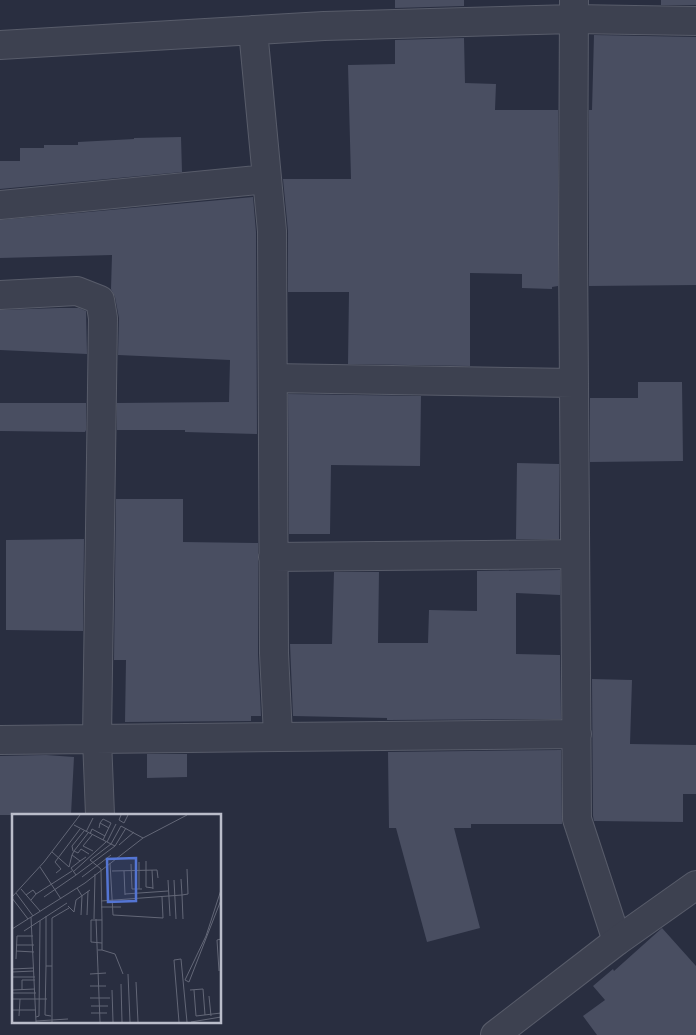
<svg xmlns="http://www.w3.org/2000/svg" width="696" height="1035" font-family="Figtree,sans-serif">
	<rect width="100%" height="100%" fill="#292e40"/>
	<path fill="#494e61" d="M 395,0 L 464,0 L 464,6 L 395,8 Z
		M 661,0 L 696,0 L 696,5 L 661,5 Z
		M 594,35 L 696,37 L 696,285 L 589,286 L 589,110 L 592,110 Z
		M 464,38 L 465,83 L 496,84 L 495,110 L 558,110 L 558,286 L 552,287 L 552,289 L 522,288 L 522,274 L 470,273 L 470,366 L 348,364 L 349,292 L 288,292 L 288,231 L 283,179 L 351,179 L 348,65 L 395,64 L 395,40 Z
		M 181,137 L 182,172 L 0,189 L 0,161 L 20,161 L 20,148 L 44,148 L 44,145 L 78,145 L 78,142 L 134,139 L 134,138 Z
		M 253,197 L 256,232 L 257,434 L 185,432 L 185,430 L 117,430 L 117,403 L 229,402 L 230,360 L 118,355 L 119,318 L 115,297 L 111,289 L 112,255 L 0,258 L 0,220 Z
		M 59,308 L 79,308 L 86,311 L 87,354 L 0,350 L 0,310 Z
		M 638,382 L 682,382 L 683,461 L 590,462 L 590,398 L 638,398 Z
		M 288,394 L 421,396 L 420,466 L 331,465 L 330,534 L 289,534 Z
		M 0,403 L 86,403 L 86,430 L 85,432 L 0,431 Z
		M 517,463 L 559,464 L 559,539 L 516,539 Z
		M 116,499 L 183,499 L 183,542 L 258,543 L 258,654 L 261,716 L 251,716 L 251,721 L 125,722 L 126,660 L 114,660 Z
		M 84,539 L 83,631 L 6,630 L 6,540 Z
		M 560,570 L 560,595 L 516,593 L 516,654 L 560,655 L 561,719 L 387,720 L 387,718 L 293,716 L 290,644 L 332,644 L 334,572 L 379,572 L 378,643 L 428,643 L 429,610 L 477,611 L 477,571 Z
		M 592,679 L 632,680 L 630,744 L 696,745 L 696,794 L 683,794 L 683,822 L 594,821 L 593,816 Z
		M 561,750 L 562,824 L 471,824 L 471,828 L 454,828 L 480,928 L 427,942 L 396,828 L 389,828 L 388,752 Z
		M 147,754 L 187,754 L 187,777 L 147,778 Z
		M 46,755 L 74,757 L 71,815 L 0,815 L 0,756 Z
		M 662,928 L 696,966 L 696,1035 L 597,1035 L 583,1016 L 605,1000 L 593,986 L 613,969 L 614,971 Z"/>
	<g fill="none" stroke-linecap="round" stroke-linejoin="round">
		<g stroke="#585c6a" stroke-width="30">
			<path id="minor" d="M 574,0 L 573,244 L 577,819 L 617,941
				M 253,30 L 272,231 L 274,653 L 278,736
				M 0,45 L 324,26 L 574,19 L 696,21
				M 0,205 L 267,179
				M 0,295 L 77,291 L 100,300 L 103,318 L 97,739 L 100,815
				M 273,378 L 574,383
				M 273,557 L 575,554
				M 0,740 L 577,734"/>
		</g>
		<g stroke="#585c6a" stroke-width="30">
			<path id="tertiary" d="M 495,1035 L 617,941 L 696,885"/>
		</g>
		<use href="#minor" stroke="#3d4150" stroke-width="28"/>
		<use href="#tertiary" stroke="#3d4150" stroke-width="28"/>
	</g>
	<g transform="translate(12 814)">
		<rect width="209" height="209" fill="#292e40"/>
		<path fill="none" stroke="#636777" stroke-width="1" d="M 109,1 L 107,6 L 112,9 L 116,1M 88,9 L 91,5 L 99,9 L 91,26M 62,11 L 99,30 L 78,46 L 89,55 L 90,106M 87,14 L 88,9 L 97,14M 74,18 L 81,4M 78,20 L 80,15 L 93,22M 80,21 L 71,32 L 81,37M 95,28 L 104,10M 99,30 L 109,12 L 131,24M 107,31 L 122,18M 103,32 L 114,14M 61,37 L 60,32 L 72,17M 62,37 L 76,19M 40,38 L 57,53 L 60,41M 74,43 L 68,47 L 60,41 L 62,37 L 66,39 L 69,35 L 77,40M 68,47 L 59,54 L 64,61 L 103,32 L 99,30M 134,47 L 134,73 L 141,74M 127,48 L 127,75M 98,49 L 101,101 L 151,104 L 150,83M 119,50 L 120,75 L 130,75M 86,51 L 99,41M 28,53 L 49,85M 140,56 L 141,75M 100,57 L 145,56 L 146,64M 112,57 L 113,81M 61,58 L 94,28M 44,59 L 49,55 L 43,48 L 68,15M 70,63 L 86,51M 169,65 L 170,81 L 176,80 L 175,55M 156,66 L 158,102M 162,66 L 164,105M 65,74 L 70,82 L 69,101M 9,75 L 28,97M 4,79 L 21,102M 24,80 L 60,57M 113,80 L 156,77M 14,81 L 21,76 L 24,80 L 19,86M 0,83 L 32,48 L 68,1M 32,83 L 64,61M 0,84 L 16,105M 89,87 L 170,81 L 171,105M 56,92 L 62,98 L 64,86 L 78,76M 89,93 L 109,93M 75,101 L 76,77M 19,103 L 24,208M 82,105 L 83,60M 84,105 L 88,208M 0,115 L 73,69 L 131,24 L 175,1M 12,117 L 55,89M 4,131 L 22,131M 86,136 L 90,136 L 90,106 L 79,106 L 79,128 L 90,129M 90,136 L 103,140 L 111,160M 4,137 L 22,138M 4,145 L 5,122 L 21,122M 34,152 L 34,102M 0,155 L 22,154M 207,157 L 205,126 L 209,125M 0,158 L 22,157M 78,160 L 94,159M 116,160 L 118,208M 0,163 L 23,163M 124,168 L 126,208M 177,168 L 173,166 L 194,122 L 209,76M 177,168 L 209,86M 109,170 L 110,208M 78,172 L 94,172M 0,176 L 23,175M 10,176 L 10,166 L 23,166M 100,176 L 101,208M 178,176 L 191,175 L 193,201M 182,176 L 184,202 L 209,199M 0,179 L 24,179M 197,182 L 199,202M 78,184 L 98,184M 0,185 L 35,185M 79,192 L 96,192M 0,196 L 24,196M 79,199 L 95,199M 7,202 L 8,185M 39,202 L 33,201 L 34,152 L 40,152M 24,203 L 27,202 L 28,107M 24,207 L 56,205M 40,208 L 40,104 L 57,94M 167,208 L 162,146 L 169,145 L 175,208M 179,208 L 209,203"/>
		<path fill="#5475d3" fill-opacity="0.15" stroke="#5475d3" stroke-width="2.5" d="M 124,44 L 124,87 L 96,88 L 95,45 Z"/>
		<rect width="209" height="209" fill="none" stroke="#babdca" stroke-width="2.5"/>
	</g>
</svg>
